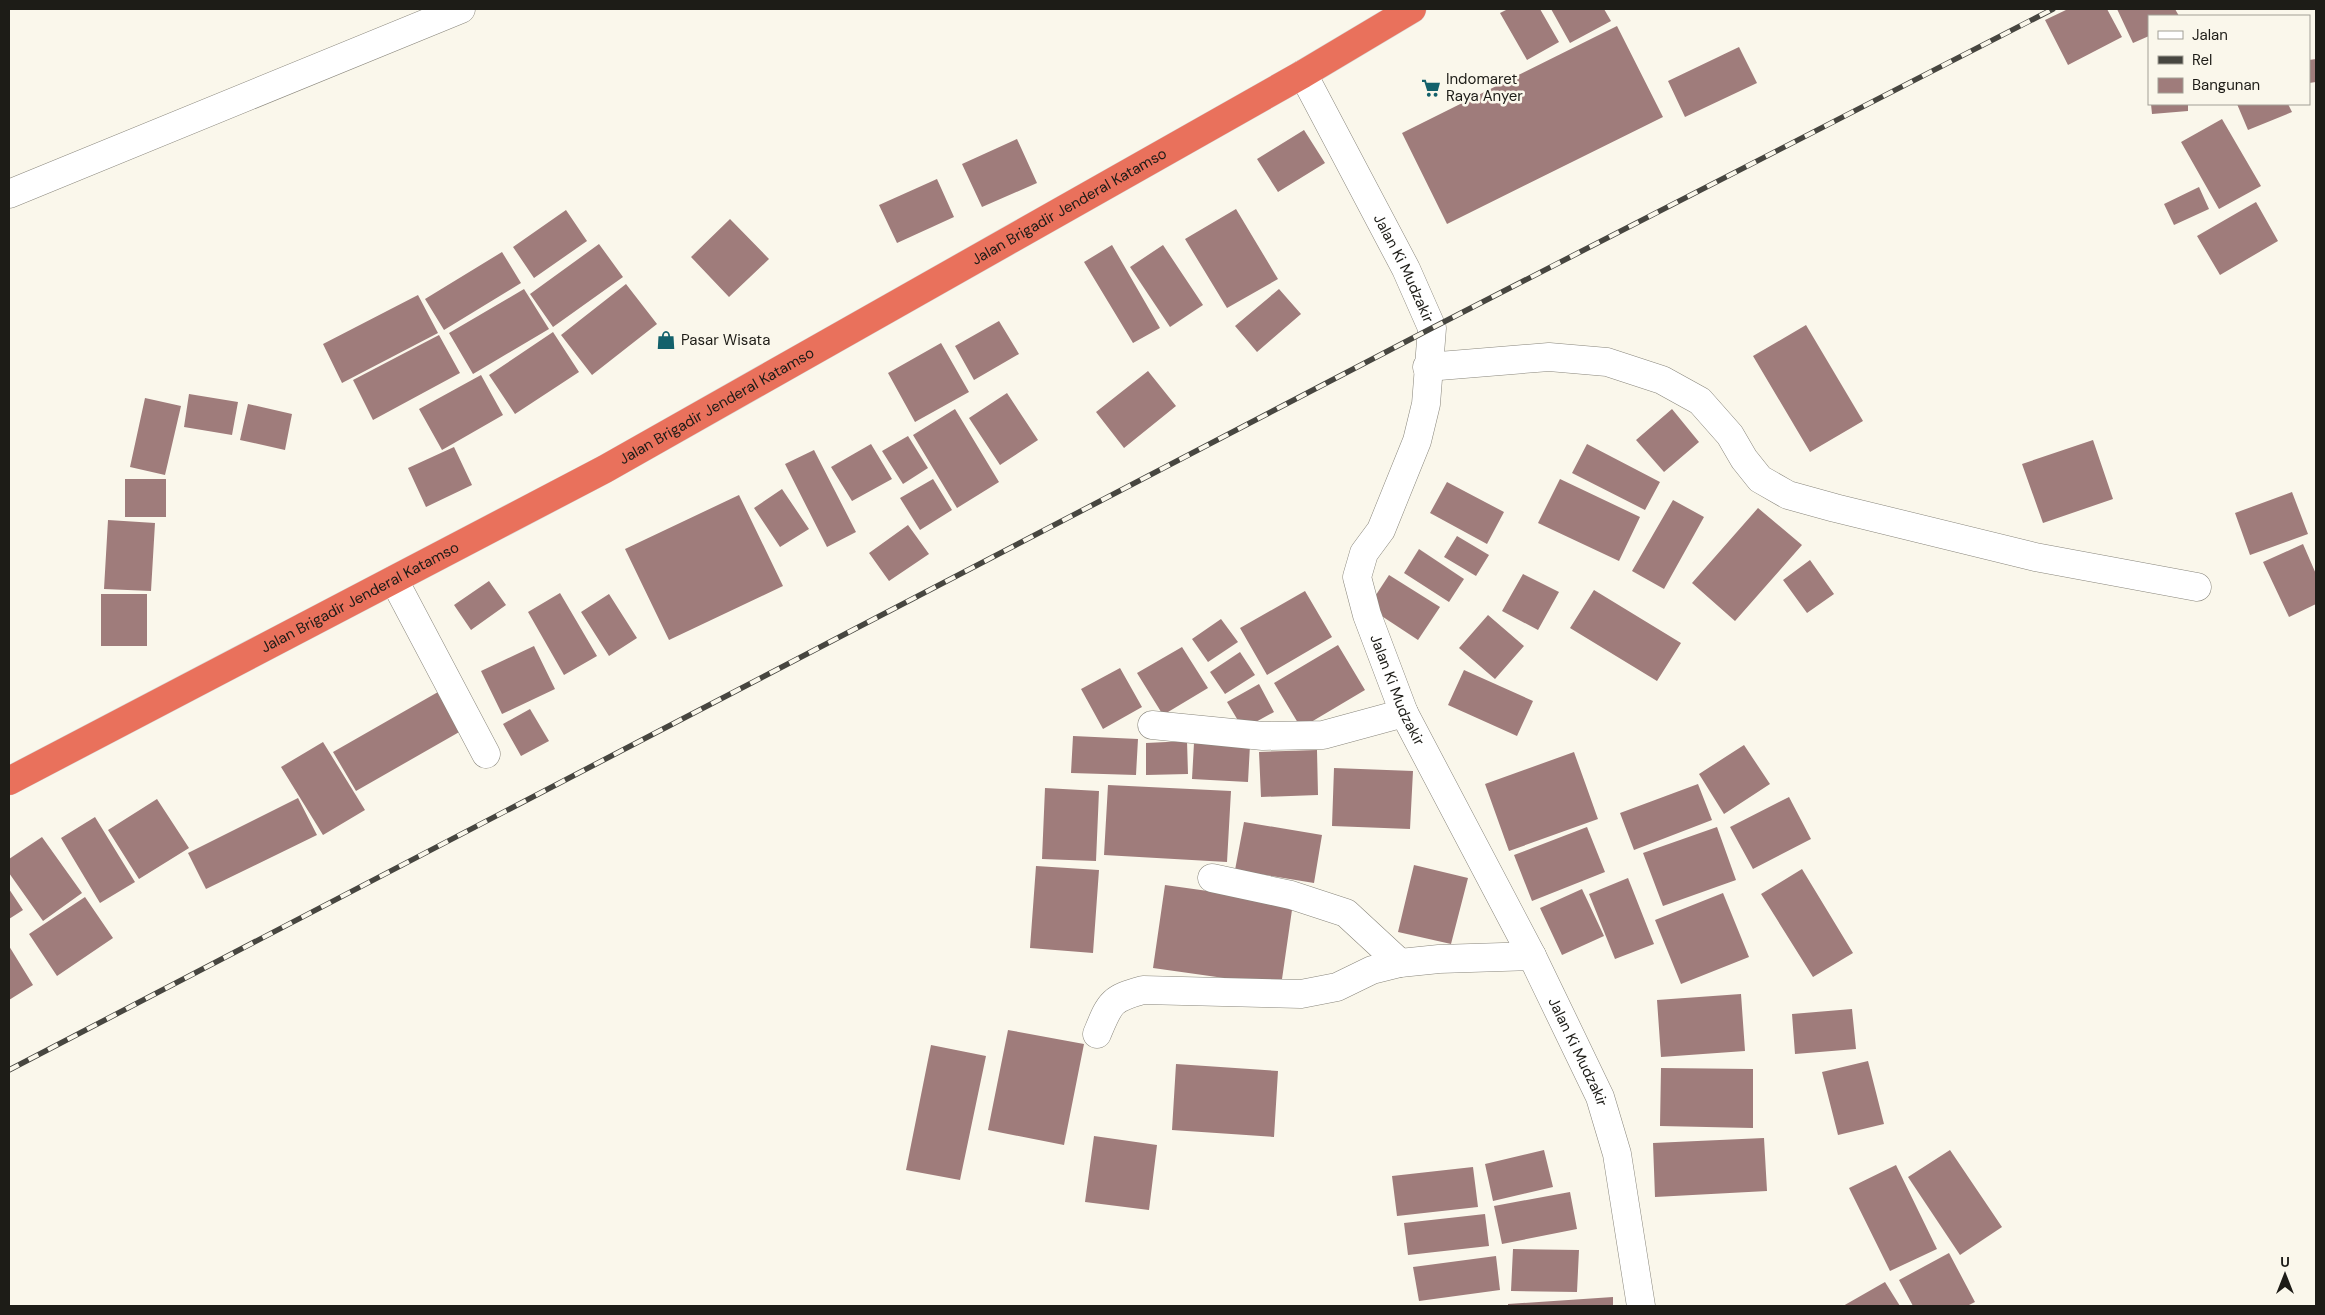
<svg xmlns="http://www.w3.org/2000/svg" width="2325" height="1315" font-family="'DM Sans',sans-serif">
	<rect width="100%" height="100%" fill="#faf7eb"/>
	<path fill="#9f7c7b" d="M 1508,9 L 1540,9 L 1559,42 L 1527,60 L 1500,13 Z
		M 1551,9 L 1604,9 L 1611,21 L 1570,43 Z
		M 2068,9 L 2107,9 L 2122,37 L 2068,65 L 2045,20 Z
		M 2117,9 L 2175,9 L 2179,16 L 2149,16 L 2149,36 L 2133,43 Z
		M 1617,26 L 1663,117 L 1447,224 L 1402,133 Z
		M 1739,47 L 1757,83 L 1685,117 L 1668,81 Z
		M 2316,59 L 2316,82 L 2309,83 L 2309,60 Z
		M 2151,104 L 2188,104 L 2188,111 L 2152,114 Z
		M 2237,104 L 2288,104 L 2292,112 L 2248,130 Z
		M 2222,119 L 2261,186 L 2219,209 L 2181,142 Z
		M 1304,130 L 1325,163 L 1278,192 L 1257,159 Z
		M 1017,139 L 1037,183 L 982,207 L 962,164 Z
		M 937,179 L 954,217 L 897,243 L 879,205 Z
		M 2199,187 L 2209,209 L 2174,225 L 2164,204 Z
		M 2256,202 L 2278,241 L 2220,275 L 2197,236 Z
		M 1236,209 L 1278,279 L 1227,308 L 1185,239 Z
		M 566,210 L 587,241 L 534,278 L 513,247 Z
		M 730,219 L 769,259 L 729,297 L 691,257 Z
		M 599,244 L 623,277 L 553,327 L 530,294 Z
		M 1112,245 L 1160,328 L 1133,343 L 1084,262 Z
		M 1163,245 L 1203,305 L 1170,327 L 1130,267 Z
		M 502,252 L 521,283 L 444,330 L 425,299 Z
		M 626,284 L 657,324 L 592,375 L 561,335 Z
		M 524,289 L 549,329 L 473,374 L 449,333 Z
		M 1279,289 L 1301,314 L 1257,352 L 1235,326 Z
		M 418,295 L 438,333 L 342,383 L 323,344 Z
		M 999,321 L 1019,354 L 974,380 L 955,346 Z
		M 1806,325 L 1863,421 L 1810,452 L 1753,356 Z
		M 553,332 L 579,372 L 515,414 L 489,375 Z
		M 439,335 L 460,373 L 373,420 L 353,380 Z
		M 941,343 L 969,392 L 915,422 L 888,373 Z
		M 1148,371 L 1176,406 L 1124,448 L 1096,412 Z
		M 481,375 L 503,415 L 442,450 L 419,409 Z
		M 1007,393 L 1038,440 L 1000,465 L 969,418 Z
		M 189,394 L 238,402 L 232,435 L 184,427 Z
		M 145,398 L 181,406 L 165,475 L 130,467 Z
		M 248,404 L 292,414 L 285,450 L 240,440 Z
		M 955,409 L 999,482 L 957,508 L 913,435 Z
		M 1672,409 L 1699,442 L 1664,472 L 1636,440 Z
		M 908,436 L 928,468 L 903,484 L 882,451 Z
		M 2093,440 L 2113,499 L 2043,523 L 2022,464 Z
		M 871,444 L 892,479 L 852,501 L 831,467 Z
		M 1587,444 L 1660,482 L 1645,510 L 1572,473 Z
		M 454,447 L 472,485 L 426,507 L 408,468 Z
		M 814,450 L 856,532 L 827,547 L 785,464 Z
		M 125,479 L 166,479 L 166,517 L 125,517 Z
		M 933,479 L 952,510 L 920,530 L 900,498 Z
		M 1560,479 L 1640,517 L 1619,561 L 1538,523 Z
		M 1447,482 L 1504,512 L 1487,544 L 1430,513 Z
		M 782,489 L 809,529 L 780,547 L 754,508 Z
		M 2292,492 L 2308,534 L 2250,555 L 2235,513 Z
		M 739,495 L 783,586 L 669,640 L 625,549 Z
		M 1673,500 L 1704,517 L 1664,589 L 1632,571 Z
		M 1758,508 L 1802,545 L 1735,621 L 1692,583 Z
		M 108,520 L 155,523 L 151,591 L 104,589 Z
		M 908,525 L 929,554 L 889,581 L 869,553 Z
		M 1457,536 L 1489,555 L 1476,576 L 1444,557 Z
		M 2303,544 L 2316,574 L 2316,604 L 2289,617 L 2263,562 Z
		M 1419,549 L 1464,579 L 1449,602 L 1404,573 Z
		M 1810,560 L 1834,594 L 1807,613 L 1783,580 Z
		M 1523,574 L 1559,592 L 1538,630 L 1502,611 Z
		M 1389,575 L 1440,607 L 1418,640 L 1368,607 Z
		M 489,581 L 506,605 L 471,630 L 454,605 Z
		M 1594,590 L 1681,643 L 1657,681 L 1570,628 Z
		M 1305,591 L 1332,637 L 1267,675 L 1240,628 Z
		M 560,593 L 597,656 L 564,675 L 528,612 Z
		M 101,594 L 147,594 L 147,646 L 101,646 Z
		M 609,594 L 637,638 L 609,656 L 581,612 Z
		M 1488,615 L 1524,646 L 1495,679 L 1459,648 Z
		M 1221,619 L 1238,642 L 1208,662 L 1192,639 Z
		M 1338,645 L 1365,690 L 1301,728 L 1274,683 Z
		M 534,646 L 555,689 L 502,714 L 481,671 Z
		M 1182,647 L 1208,688 L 1163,715 L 1137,673 Z
		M 1240,652 L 1255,675 L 1225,694 L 1210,672 Z
		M 1120,668 L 1142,707 L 1103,729 L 1081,689 Z
		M 1464,670 L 1533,701 L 1517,736 L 1448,705 Z
		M 1259,684 L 1274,712 L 1243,729 L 1227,702 Z
		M 445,688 L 468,727 L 356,791 L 333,752 Z
		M 530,709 L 549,741 L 521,756 L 503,724 Z
		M 1073,736 L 1138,739 L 1136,775 L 1071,773 Z
		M 1187,741 L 1188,774 L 1146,775 L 1146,743 Z
		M 323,742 L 365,810 L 323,835 L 281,767 Z
		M 1194,743 L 1250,745 L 1248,782 L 1192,779 Z
		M 1744,745 L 1770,784 L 1724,814 L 1699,774 Z
		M 1317,750 L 1318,795 L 1261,797 L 1259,752 Z
		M 1574,752 L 1598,819 L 1509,851 L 1485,784 Z
		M 1334,768 L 1413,771 L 1410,829 L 1332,826 Z
		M 1698,784 L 1712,820 L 1634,850 L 1620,813 Z
		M 1108,785 L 1231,791 L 1227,862 L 1104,855 Z
		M 1045,788 L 1099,791 L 1096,861 L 1042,859 Z
		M 1789,797 L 1811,839 L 1753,869 L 1730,827 Z
		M 298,798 L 317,835 L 206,889 L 188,853 Z
		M 157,799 L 189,848 L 139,879 L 108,830 Z
		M 95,817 L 135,882 L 100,903 L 61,838 Z
		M 1244,822 L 1322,835 L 1314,883 L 1235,870 Z
		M 1587,827 L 1605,872 L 1532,901 L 1514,855 Z
		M 1717,827 L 1736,880 L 1663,906 L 1643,853 Z
		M 42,837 L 82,893 L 43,921 L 9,873 L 9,859 Z
		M 1414,865 L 1468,878 L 1451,944 L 1398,932 Z
		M 1036,866 L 1099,870 L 1093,953 L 1030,948 Z
		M 1802,869 L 1853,953 L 1813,977 L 1761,894 Z
		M 1628,878 L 1654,944 L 1615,959 L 1589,894 Z
		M 1165,885 L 1293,903 L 1281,986 L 1153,968 Z
		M 9,889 L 23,910 L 9,919 Z
		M 1582,889 L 1604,936 L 1562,955 L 1540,908 Z
		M 1723,893 L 1749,957 L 1681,984 L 1655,920 Z
		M 85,897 L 113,938 L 57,976 L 29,934 Z
		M 9,946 L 33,985 L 9,1000 Z
		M 1741,994 L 1745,1051 L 1661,1057 L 1657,1000 Z
		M 1852,1009 L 1856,1049 L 1795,1054 L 1792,1014 Z
		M 1008,1030 L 1084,1044 L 1064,1145 L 988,1130 Z
		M 931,1045 L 986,1056 L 960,1180 L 906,1170 Z
		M 1868,1061 L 1884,1124 L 1838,1135 L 1822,1072 Z
		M 1176,1064 L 1278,1071 L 1274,1137 L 1172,1130 Z
		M 1661,1068 L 1753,1069 L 1753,1128 L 1660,1126 Z
		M 1094,1136 L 1157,1145 L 1149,1210 L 1085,1202 Z
		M 1764,1138 L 1767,1191 L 1655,1197 L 1653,1143 Z
		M 1544,1150 L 1553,1187 L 1493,1201 L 1485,1164 Z
		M 1950,1150 L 2002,1227 L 1960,1255 L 1908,1177 Z
		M 1896,1165 L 1937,1249 L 1890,1271 L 1849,1188 Z
		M 1473,1167 L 1478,1207 L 1397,1216 L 1392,1176 Z
		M 1570,1192 L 1577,1229 L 1502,1244 L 1494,1206 Z
		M 1485,1214 L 1489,1246 L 1408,1255 L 1404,1223 Z
		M 1513,1249 L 1579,1250 L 1577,1292 L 1511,1291 Z
		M 1949,1253 L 1975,1302 L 1967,1306 L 1913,1306 L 1899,1280 Z
		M 1496,1256 L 1500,1290 L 1419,1301 L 1413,1267 Z
		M 1885,1282 L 1900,1306 L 1843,1306 Z
		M 1613,1297 L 1613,1306 L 1508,1306 L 1508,1304 Z"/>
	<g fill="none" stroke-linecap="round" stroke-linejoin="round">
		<g stroke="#89867c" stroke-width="29">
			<g id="minor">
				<path id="s1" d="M 1303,74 L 1406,269 L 1432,328 L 1426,404 L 1417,441 L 1381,530 L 1364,553 L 1357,577 L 1367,615 L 1404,713 L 1532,956 L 1600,1097 L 1617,1154 L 1641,1306"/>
				<path d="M 9,194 L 461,9"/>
				<path d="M 1427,367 L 1549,357 L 1607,362 L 1662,380 L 1700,401 L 1730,435 L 1744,459 L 1760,479 L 1788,495 L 1835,508 L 2035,557 L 2197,587"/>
				<path d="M 394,580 L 486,754"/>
				<path d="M 1152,725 L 1263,736 L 1323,735 L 1404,713"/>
				<path d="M 1212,878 L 1291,895 L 1346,913 L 1400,963"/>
				<path d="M 1097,1034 C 1110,1003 1110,999 1143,990 L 1301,994 L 1337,987 L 1372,970 L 1400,963 L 1439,959 L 1532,956"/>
			</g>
		</g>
		<g stroke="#d6d6d5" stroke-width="29">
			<g id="highway">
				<path id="s2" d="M 9,781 L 605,469 L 1303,74 L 1412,9"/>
			</g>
		</g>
		<use href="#minor" stroke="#fff" stroke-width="28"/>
		<use href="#highway" stroke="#e9715c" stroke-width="28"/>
		<g stroke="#474640" stroke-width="5.5">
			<path id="rail" d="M 9,1070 L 1432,328 L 2053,9"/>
		</g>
		<use href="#rail" stroke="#faf7eb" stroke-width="4" stroke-dasharray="11" stroke-linecap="butt"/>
	</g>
	<defs>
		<g id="supermarket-bare" transform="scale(1.5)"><path d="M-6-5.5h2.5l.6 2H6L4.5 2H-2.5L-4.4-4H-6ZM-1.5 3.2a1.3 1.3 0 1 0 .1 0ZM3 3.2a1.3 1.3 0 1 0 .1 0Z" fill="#13616b" stroke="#faf7eb" stroke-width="2.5" paint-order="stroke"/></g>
		<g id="shop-bare" transform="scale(1.5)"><path d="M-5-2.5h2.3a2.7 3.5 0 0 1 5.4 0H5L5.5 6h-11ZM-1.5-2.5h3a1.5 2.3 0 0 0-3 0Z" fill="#13616b" stroke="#faf7eb" stroke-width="2.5" paint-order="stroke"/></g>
	</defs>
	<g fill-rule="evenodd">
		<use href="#supermarket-bare" x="1431" y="88"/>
		<use href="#shop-bare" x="666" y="340"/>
	</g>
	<g text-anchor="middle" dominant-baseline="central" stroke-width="5" stroke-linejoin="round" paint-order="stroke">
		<g font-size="15" fill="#1d1c17" stroke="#faf7eb" text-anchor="start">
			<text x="1446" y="79">Indomaret<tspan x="1446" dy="17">Raya Anyer</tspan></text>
			<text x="681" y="340">Pasar Wisata</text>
		</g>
		<g font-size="15" fill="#1d1c17" stroke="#faf7eb">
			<text stroke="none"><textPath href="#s2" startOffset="1206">Jalan Brigadir Jenderal Katamso</textPath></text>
			<text stroke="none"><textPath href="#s1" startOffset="219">Jalan Ki Mudzakir</textPath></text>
			<text stroke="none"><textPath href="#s2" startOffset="801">Jalan Brigadir Jenderal Katamso</textPath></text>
			<text stroke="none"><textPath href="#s2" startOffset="396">Jalan Brigadir Jenderal Katamso</textPath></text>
			<text stroke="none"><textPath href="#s1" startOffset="669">Jalan Ki Mudzakir</textPath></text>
			<text stroke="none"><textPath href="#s1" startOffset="1074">Jalan Ki Mudzakir</textPath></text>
		</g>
	</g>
	<rect width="2325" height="1315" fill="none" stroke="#1d1c17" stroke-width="20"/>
	<rect x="2148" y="15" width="162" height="90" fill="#faf7eb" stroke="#a29f96"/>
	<rect x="2158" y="31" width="25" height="8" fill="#ffffff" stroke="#a29f96"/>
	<text x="2192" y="40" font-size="15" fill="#1d1c17">Jalan</text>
	<rect x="2158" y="56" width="25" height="8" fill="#474640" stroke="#a29f96"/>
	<text x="2192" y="65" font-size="15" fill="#1d1c17">Rel</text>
	<rect x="2158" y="78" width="25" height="15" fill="#9f7c7b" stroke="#a29f96"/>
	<text x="2192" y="90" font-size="15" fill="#1d1c17">Bangunan</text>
	<g transform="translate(2285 1275)" stroke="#faf7eb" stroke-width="4" paint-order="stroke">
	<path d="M0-4L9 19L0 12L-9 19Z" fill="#1d1c17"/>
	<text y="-8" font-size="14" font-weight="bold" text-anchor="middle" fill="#1d1c17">U</text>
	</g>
</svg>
